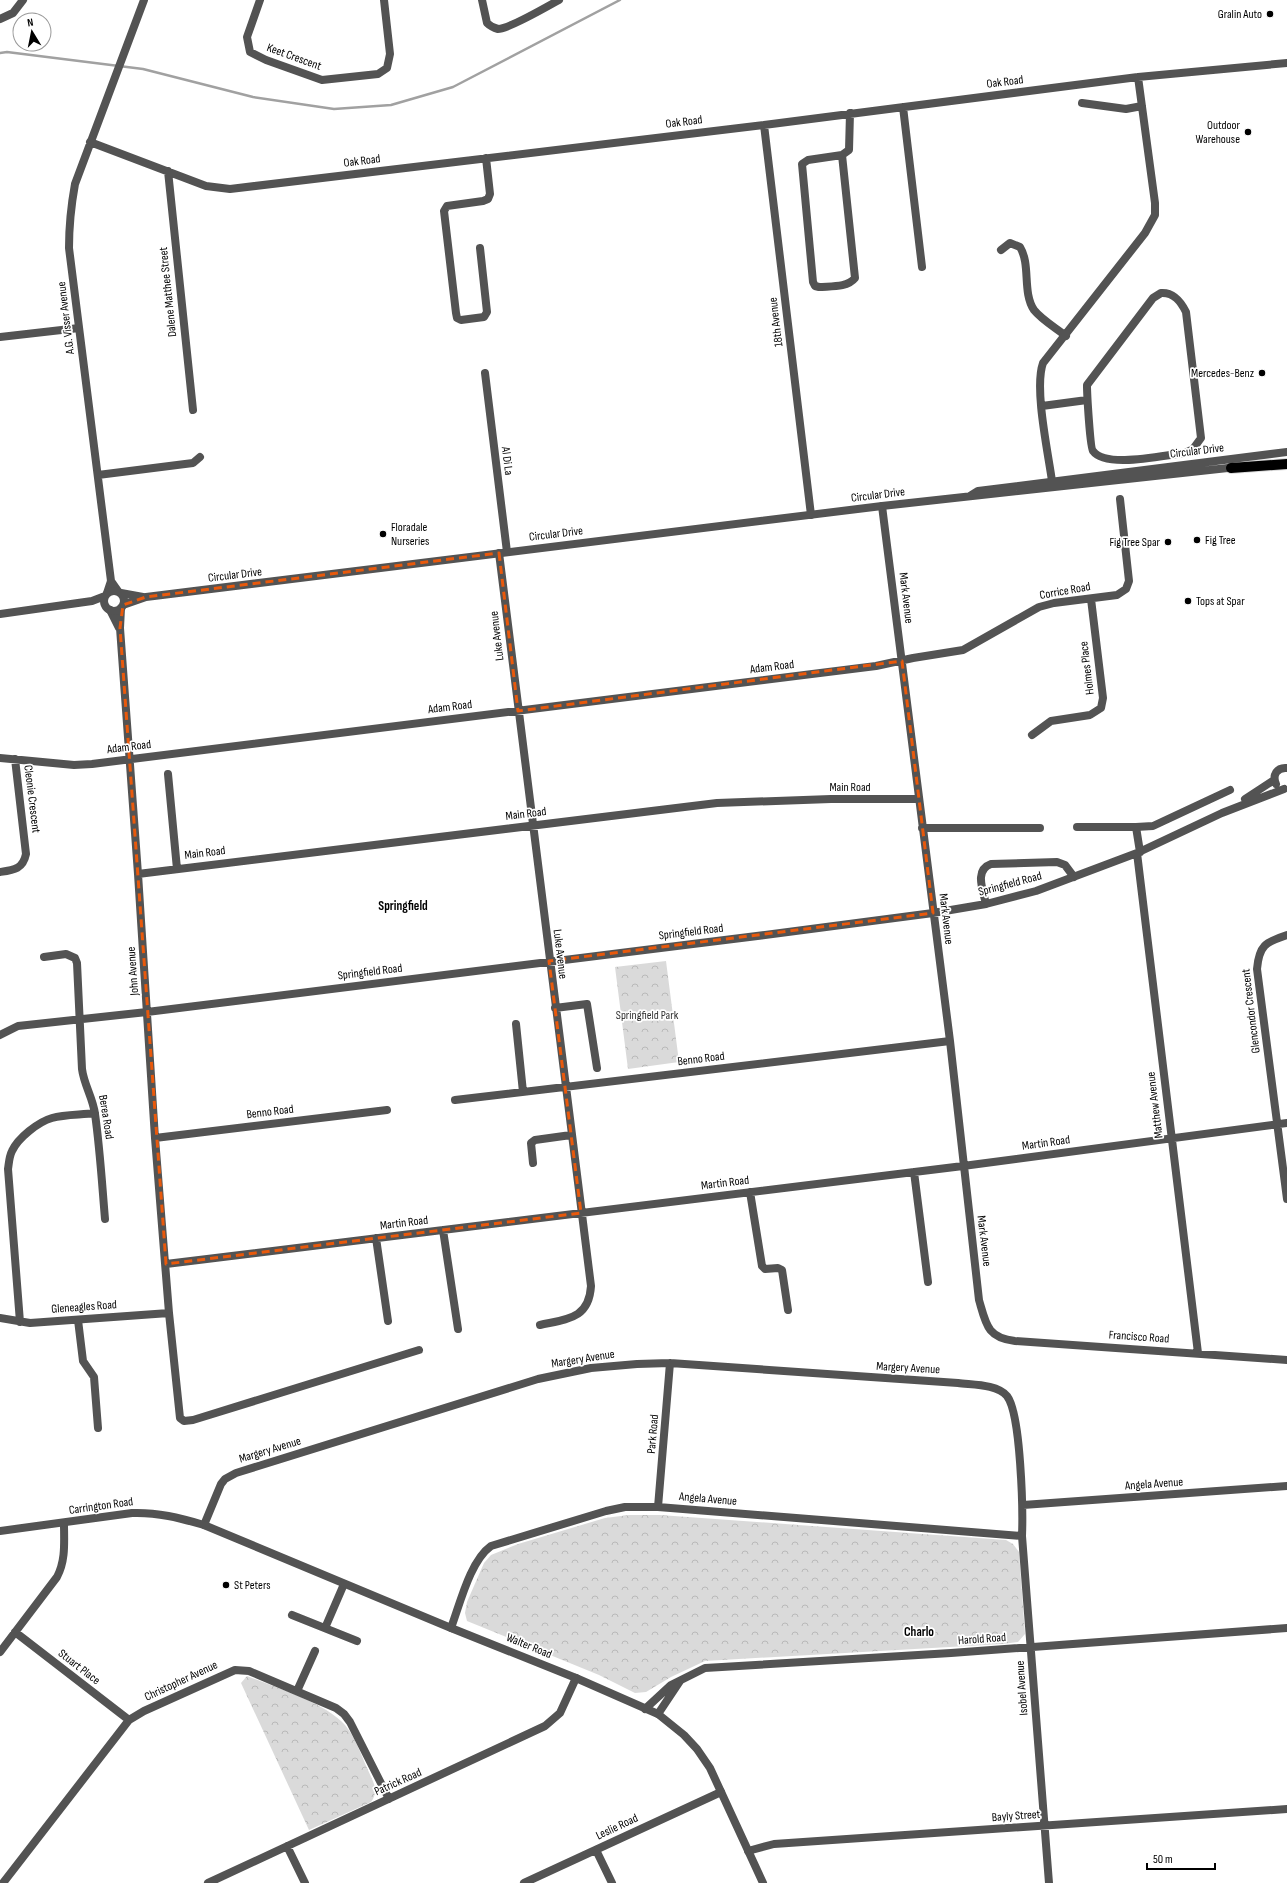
<svg xmlns="http://www.w3.org/2000/svg" width="1287" height="1883" font-family="'Sofia Sans Condensed',sans-serif">
	<defs>
		<pattern id="forest-crowns" width="20" height="18" patternUnits="userSpaceOnUse"><rect width="20" height="18" fill="#dadada"/><path d="M2 6a3 3 0 1 1 6 0M12 15a3 3 0 1 1 6 0" fill="none" stroke="#b9b9b9"/></pattern>
	</defs>
	<rect width="100%" height="100%" fill="#fff"/>
	<path fill="url(#forest-crowns)" d="M 666,961 L 679,1062 L 628,1069 L 615,967 Z
		M 629,1515 L 660,1515 L 1006,1540 L 1013,1544 L 1019,1552 L 1025,1634 L 1018,1642 L 1002,1644 L 705,1661 L 671,1677 L 646,1692 L 635,1693 L 599,1675 L 467,1621 L 465,1613 L 467,1602 L 484,1563 L 491,1555 L 518,1544 L 605,1518 Z
		M 247,1676 C 275,1687 326,1703 345,1725 C 355,1737 361,1754 367,1768 C 372,1780 380,1790 371,1802 L 309,1830 L 241,1683 Z"/>
	<g fill="none" stroke-linecap="round" stroke-linejoin="round">
		<path stroke="#a1a1a1" stroke-width="2.5" d="M 0,53 L 7,52 L 143,69 L 253,97 L 334,109 L 391,105 L 453,87 L 620,0"/>
		<g stroke="#dbdbdb" stroke-width="12">
			<path id="primary" d="M 1231,468 L 1287,464"/>
		</g>
		<path stroke="#535353" stroke-width="8" d="M 260,0 L 247,37 L 250,52 L 266,60 L 322,80 L 378,74 L 387,68 L 390,54 L 384,0
			M 482,0 L 487,23 C 490,26 494,28 498,29 C 509,29 548,6 559,0
			M 0,19 L 13,13 L 23,0
			M 1082,103 L 1126,109 L 1142,106
			M 903,107 L 922,267
			M 764,125 L 811,515
			M 90,142 L 206,186 L 230,189 L 764,125 L 1138,77 L 1287,63
			M 842,155 L 855,278 C 847,288 831,286 819,287 L 815,286 L 813,282 L 802,164 L 808,160 L 842,155 L 849,150 L 850,113
			M 168,171 L 193,410
			M 480,248 L 487,312 L 484,317 L 461,320 L 457,318 L 456,313 L 444,211 L 447,206 L 483,201 L 488,199 L 490,194 L 486,158
			M 1001,250 L 1010,243 L 1020,247 C 1031,265 1022,292 1034,310 C 1042,320 1056,328 1066,336
			M 1161,293 C 1174,292 1181,302 1186,312 L 1201,438 L 1193,449 L 1185,453 C 1164,455 1106,469 1093,451 C 1090,448 1087,393 1087,385 L 1153,298 Z
			M 0,337 L 79,328
			M 485,373 L 507,552
			M 1042,406 L 1087,400
			M 98,475 L 193,463 L 200,457
			M 1052,481 C 1048,452 1034,388 1043,363 L 1145,233 L 1155,215 L 1155,203 L 1138,77
			M 882,506 L 950,1041 L 979,1300 C 986,1324 987,1338 1015,1341 L 1287,1360
			M 499,553 L 591,1286 C 589,1319 567,1319 540,1325
			M 111,581 L 118,591
			M 107,593 L 111,581 L 69,248 C 69,226 71,206 75,184 L 144,0
			M 121,608 L 120,628 L 138,874 L 155,1138 L 169,1313 L 180,1418 L 184,1421 L 193,1420 L 419,1350
			M 110,610 L 119,628
			M 1032,735 L 1051,721 L 1090,715 L 1101,708 L 1103,698 L 1091,599
			M 0,758 L 74,765 L 92,764 L 876,666 L 913,658 L 963,650 L 1039,607 L 1054,603 L 1117,595 L 1126,589 L 1129,581 L 1120,499
			M 168,774 L 177,869
			M 1276,784 C 1272,775 1277,767 1287,768
			M 1245,799 L 1274,780
			M 1077,827 L 1136,827 L 1140,852
			M 1136,827 L 1153,826 L 1230,790
			M 922,828 L 1040,828
			M 1137,853 L 1198,1353
			M 0,872 C 14,870 23,869 26,854 L 15,759
			M 138,874 L 717,803 L 831,799 L 918,799
			M 986,904 C 983,890 974,870 991,864 L 1057,862 L 1065,865 L 1074,877
			M 1287,935 C 1265,942 1259,946 1257,969 L 1287,1199
			M 44,957 L 66,954 L 75,958 L 77,963 L 82,1069 C 84,1085 93,1098 95,1114 C 100,1149 102,1184 105,1219
			M 555,1008 L 587,1004 L 597,1068
			M 516,1024 L 523,1092
			M 0,1035 L 18,1026 L 147,1012 L 765,935 L 933,913 L 986,904 L 1036,891 L 1137,853 L 1222,813 L 1284,789
			M 455,1100 L 950,1041
			M 155,1138 L 387,1110
			M 533,1163 L 531,1143 L 535,1140 L 571,1135
			M 914,1172 L 928,1282
			M 750,1192 L 762,1266 L 765,1269 L 778,1268 L 782,1270 L 788,1310
			M 443,1230 L 458,1329
			M 376,1238 L 388,1321
			M 166,1264 L 963,1166 L 1287,1123
			M 0,1318 L 30,1323 L 169,1313
			M 78,1320 L 83,1361 L 94,1377 L 98,1428
			M 20,1322 L 8,1169 C 9,1163 9,1157 12,1151 C 18,1138 38,1122 52,1118 C 65,1114 81,1115 95,1113
			M 1023,1505 L 1287,1486
			M 658,1507 L 670,1363
			M 204,1525 L 221,1484 L 225,1479 L 236,1473 L 538,1379 L 591,1368 L 637,1364 L 670,1363 L 958,1383 C 972,1385 997,1384 1007,1396 C 1021,1414 1023,1511 1022,1536 L 1049,1883
			M 292,1615 L 357,1641
			M 325,1628 L 344,1584
			M 451,1628 C 460,1604 470,1561 491,1546 L 606,1511 L 625,1507 L 658,1507 L 1022,1536
			M 15,1632 L 129,1720
			M 0,1652 L 57,1577 C 66,1560 64,1542 64,1523
			M 297,1691 L 315,1651
			M 645,1709 L 671,1685 L 705,1668 L 951,1653 L 1287,1628
			M 658,1714 L 680,1681
			M 287,1846 L 305,1883
			M 596,1850 L 612,1883
			M 748,1851 L 774,1844 L 1287,1809
			M 3,1883 L 129,1720 L 144,1711 L 235,1670 L 249,1671 L 336,1708 L 344,1714 L 350,1722 L 389,1799
			M 208,1883 L 545,1726 L 560,1713 L 576,1678
			M 524,1883 L 721,1792"/>
		<path stroke="#535353" stroke-width="8" d="M 970,496 L 978,491 L 1287,452
			M104 601a10 10 0 1 1 20 0a10 10 0 1 1-20 0Z
			M 121,593 L 143,597
			M 123,605 L 146,597 L 882,506 L 1237,467
			M 0,614 L 92,601 L 105,596
			M 0,1531 L 132,1513 C 157,1512 180,1518 204,1525 L 451,1628 L 576,1678 L 658,1714 L 684,1735 L 697,1749 L 710,1768 L 763,1883"/>
		<use href="#primary" stroke="#000" stroke-width="10"/>
	</g>
	<path fill="none" stroke="#e8590c" stroke-width="3" stroke-dasharray="8 5" stroke-linejoin="round" d="M 499,553 L 518,711 L 902,661 L 933,913 L 549,961 L 581,1213 L 166,1264 L 120,628 L 123,605 L 146,597 Z"/>
	<g fill="#000" stroke="#fff" stroke-width="1.5">
		<circle cx="1270" cy="14" r="4"/>
		<circle cx="1248" cy="132" r="4"/>
		<circle cx="1262" cy="373" r="4"/>
		<circle cx="383" cy="534" r="4"/>
		<circle cx="1197" cy="540" r="4"/>
		<circle cx="1168" cy="542" r="4"/>
		<circle cx="1188" cy="601" r="4"/>
		<circle cx="226" cy="1585" r="4"/>
	</g>
	<g text-anchor="middle" dominant-baseline="central" stroke-width="3.5" stroke-linejoin="round" paint-order="stroke">
		<g font-size="12" fill="#000" stroke="#fff" text-anchor="end">
			<text x="1262" y="14">Gralin Auto</text>
			<text x="1240" y="125">Outdoor<tspan x="1240" dy="14">Warehouse</tspan></text>
			<text x="1254" y="373">Mercedes-Benz</text>
			<text x="391" y="527" text-anchor="start">Floradale<tspan x="391" dy="14">Nurseries</tspan></text>
			<text x="1205" y="540" text-anchor="start">Fig Tree</text>
			<text x="1160" y="542">Fig Tree Spar</text>
			<text x="1196" y="601" text-anchor="start">Tops at Spar</text>
			<text x="234" y="1585" text-anchor="start">St Peters</text>
		</g>
		<g font-size="12" fill="#000" stroke="#fff">
			<text transform="translate(294 57) rotate(20)">Keet Crescent</text>
			<text transform="translate(1005 82) rotate(-7)">Oak Road</text>
			<text transform="translate(684 122) rotate(-7)">Oak Road</text>
			<text transform="translate(362 161) rotate(-7)">Oak Road</text>
			<text transform="translate(168 292) rotate(-96)">Dalene Matthee Street</text>
			<text transform="translate(66 318) rotate(-97)">A.G. Visser Avenue</text>
			<text transform="translate(776 322) rotate(-97)">18th Avenue</text>
			<text transform="translate(1197 451) rotate(-7)">Circular Drive</text>
			<text transform="translate(507 461) rotate(83)">Al Di La</text>
			<text transform="translate(878 495) rotate(-7)">Circular Drive</text>
			<text transform="translate(556 534) rotate(-7)">Circular Drive</text>
			<text transform="translate(235 575) rotate(-7)">Circular Drive</text>
			<text transform="translate(1065 591) rotate(-10)">Corrice Road</text>
			<text transform="translate(906 598) rotate(83)">Mark Avenue</text>
			<text transform="translate(497 636) rotate(-97)">Luke Avenue</text>
			<text transform="translate(772 667) rotate(-7)">Adam Road</text>
			<text transform="translate(1087 668) rotate(-97)">Holmes Place</text>
			<text transform="translate(450 707) rotate(-7)">Adam Road</text>
			<text transform="translate(129 747) rotate(-7)">Adam Road</text>
			<text x="850" y="787">Main Road</text>
			<text transform="translate(32 799) rotate(83)">Cleonie Crescent</text>
			<text transform="translate(526 814) rotate(-7)">Main Road</text>
			<text transform="translate(205 853) rotate(-7)">Main Road</text>
			<text transform="translate(1010 884) rotate(-15)">Springfield Road</text>
			<text transform="translate(946 919) rotate(83)">Mark Avenue</text>
			<text transform="translate(691 932) rotate(-7)">Springfield Road</text>
			<text transform="translate(560 954) rotate(83)">Luke Avenue</text>
			<text transform="translate(133 971) rotate(-94)">John Avenue</text>
			<text transform="translate(370 972) rotate(-7)">Springfield Road</text>
			<text transform="translate(1251 1011) rotate(-97)">Glencondor Crescent</text>
			<text transform="translate(701 1059) rotate(-7)">Benno Road</text>
			<text transform="translate(1155 1105) rotate(-97)">Matthew Avenue</text>
			<text transform="translate(270 1112) rotate(-7)">Benno Road</text>
			<text transform="translate(106 1117) rotate(81)">Berea Road</text>
			<text transform="translate(1046 1143) rotate(-8)">Martin Road</text>
			<text transform="translate(725 1183) rotate(-7)">Martin Road</text>
			<text transform="translate(404 1223) rotate(-7)">Martin Road</text>
			<text transform="translate(984 1241) rotate(83)">Mark Avenue</text>
			<text transform="translate(84 1307) rotate(-4)">Gleneagles Road</text>
			<text transform="translate(1139 1337) rotate(4)">Francisco Road</text>
			<text transform="translate(583 1359) rotate(-9)">Margery Avenue</text>
			<text transform="translate(908 1368) rotate(3)">Margery Avenue</text>
			<text transform="translate(653 1434) rotate(-85)">Park Road</text>
			<text transform="translate(270 1450) rotate(-17)">Margery Avenue</text>
			<text transform="translate(1154 1484) rotate(-4)">Angela Avenue</text>
			<text transform="translate(708 1499) rotate(5)">Angela Avenue</text>
			<text transform="translate(101 1506) rotate(-8)">Carrington Road</text>
			<text transform="translate(982 1639) rotate(-4)">Harold Road</text>
			<text transform="translate(529 1646) rotate(22)">Walter Road</text>
			<text transform="translate(79 1667) rotate(38)">Stuart Place</text>
			<text transform="translate(181 1681) rotate(-25)">Christopher Avenue</text>
			<text transform="translate(1022 1688) rotate(-94)">Isobel Avenue</text>
			<text transform="translate(398 1782) rotate(-24)">Patrick Road</text>
			<text transform="translate(1016 1816) rotate(-4)">Bayly Street</text>
			<text transform="translate(617 1827) rotate(-25)">Leslie Road</text>
		</g>
		<g font-size="12" fill="#313131" stroke="#fff">
			<text x="647" y="1015">Springfield Park</text>
		</g>
		<g font-size="13" font-weight="bold" fill="#000" stroke="#fff">
			<text x="403" y="906">Springfield</text>
			<text x="919" y="1632">Charlo</text>
		</g>
	</g>
	<g transform="translate(32 32) rotate(350)"><circle r="19" fill="#ffffff" stroke="#999999"/>
	<path d="M0-3L7 15L0 10L-7 15Z" fill="#000000"/>
	<text y="-6" font-size="11" font-weight="bold" text-anchor="middle" fill="#000000">N</text>
	</g>
	<path d="M1147 1863v6h68v-6" fill="none" stroke="#000000" stroke-width="2"/>
	<text x="1153" y="1863" font-size="12" fill="#000000" stroke="#ffffff" stroke-width="3" paint-order="stroke">50 m</text>
</svg>
